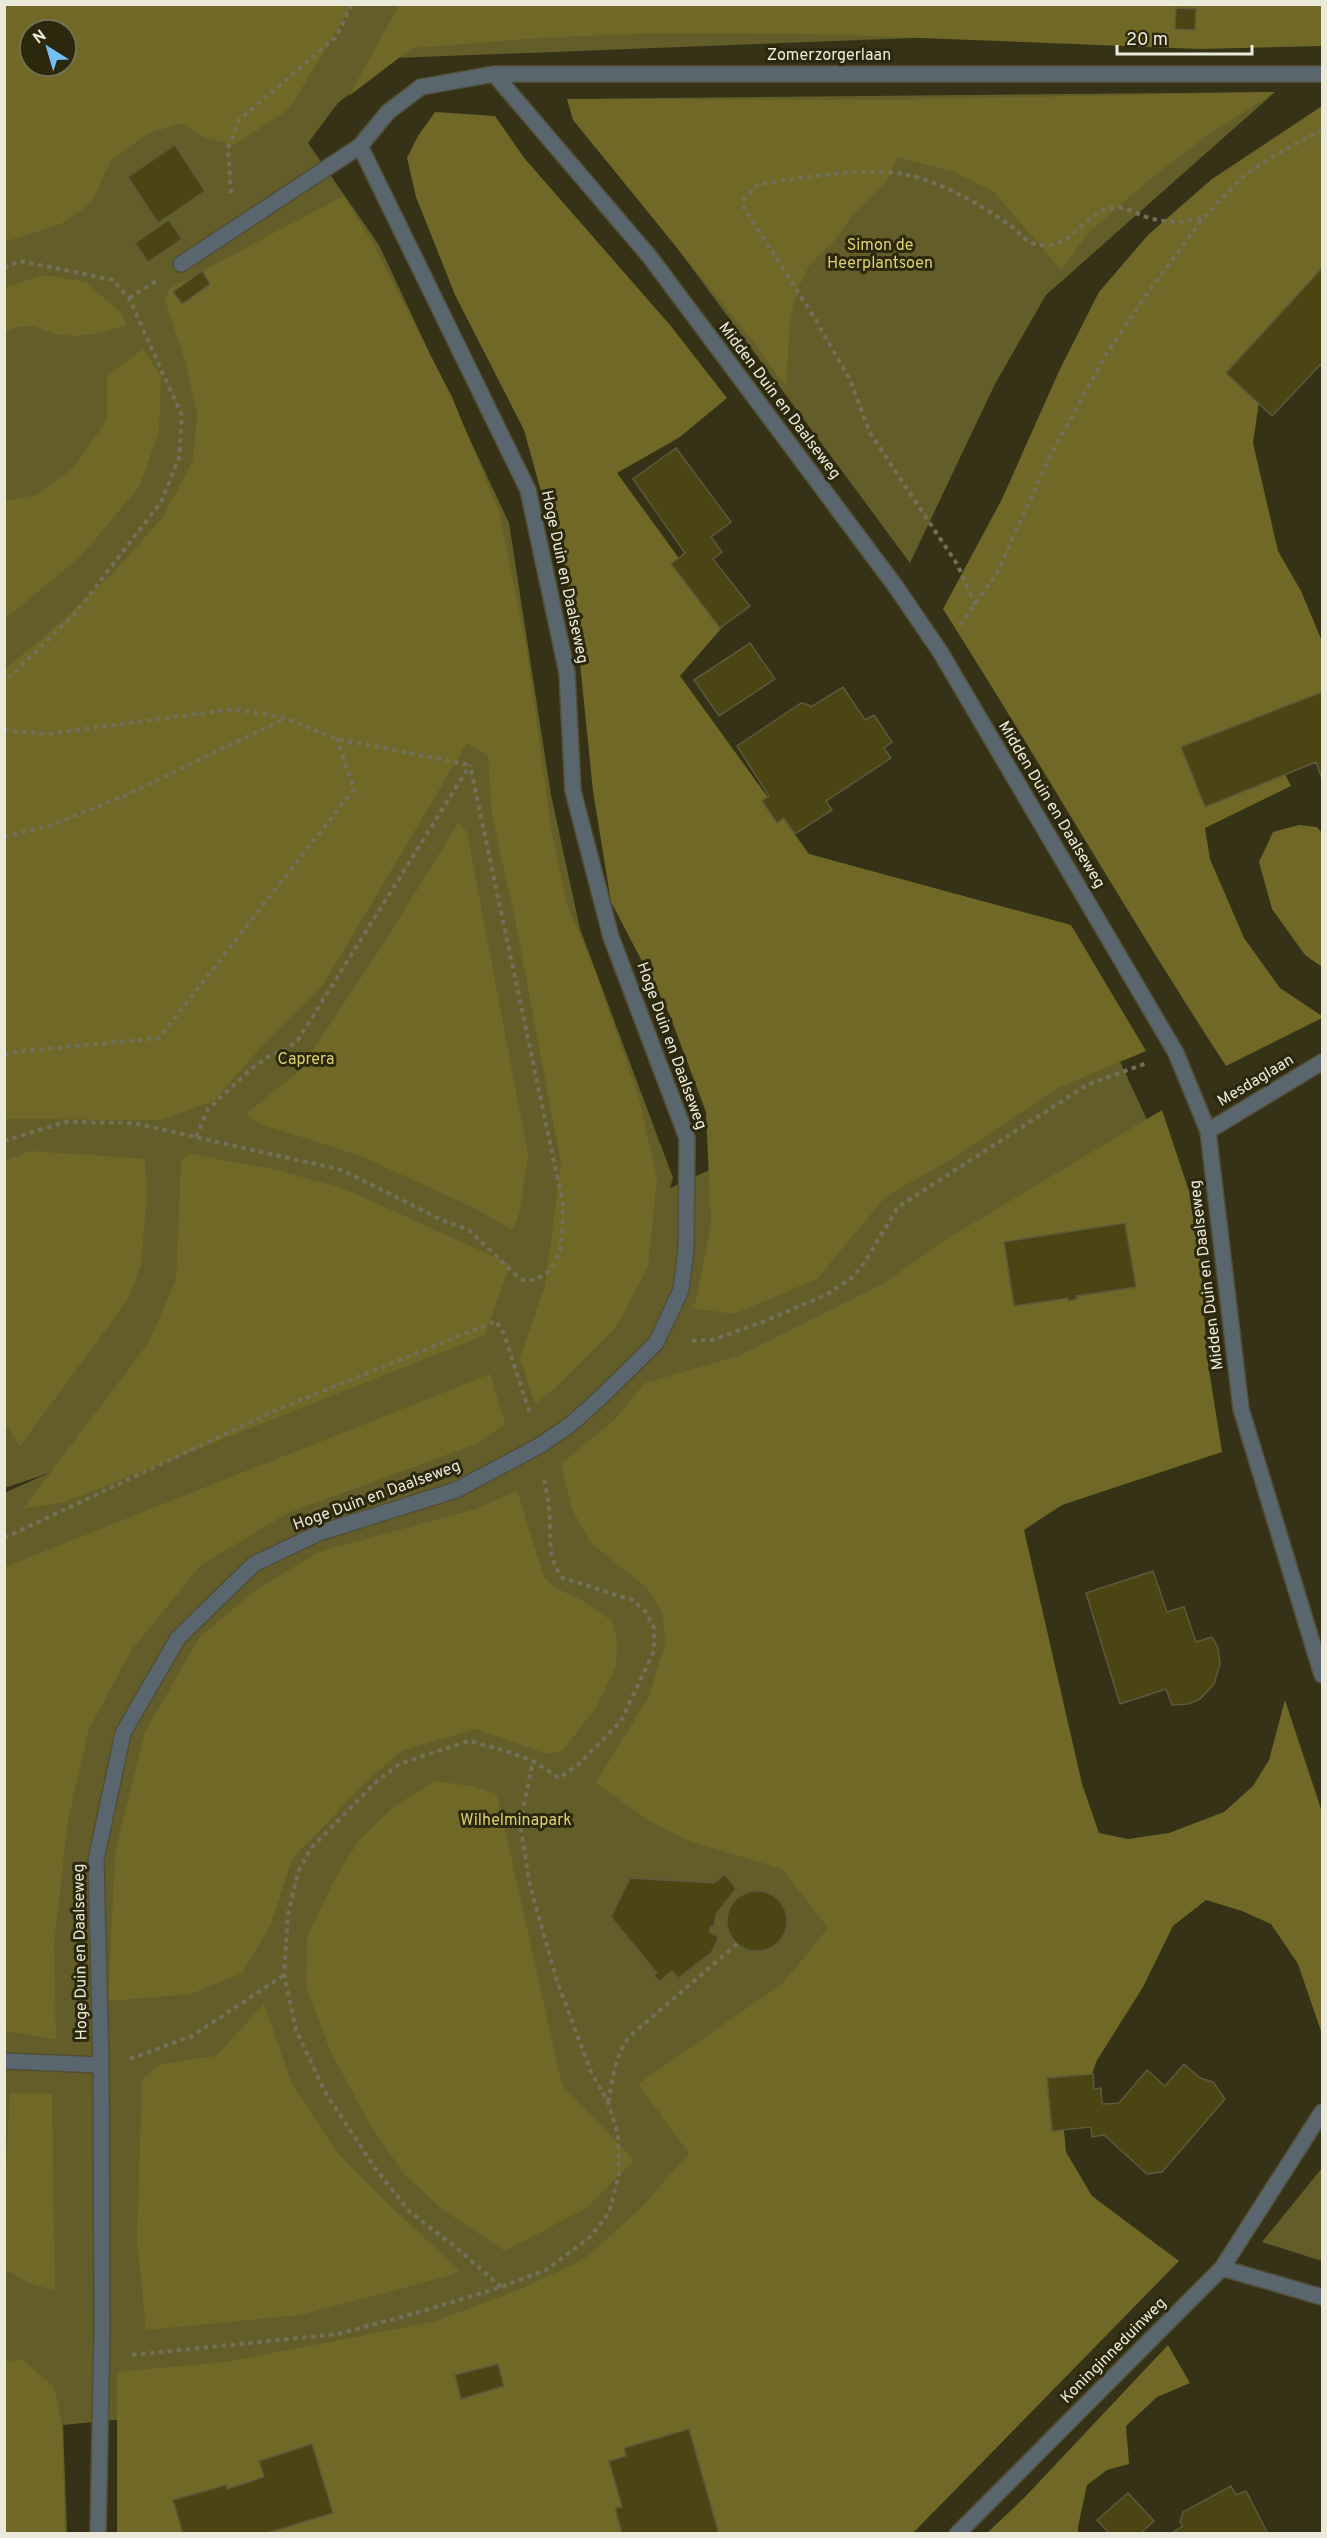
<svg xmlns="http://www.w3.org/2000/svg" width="1327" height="2538" font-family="Overpass,sans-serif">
	<rect width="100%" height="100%" fill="#353217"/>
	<path fill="#635e29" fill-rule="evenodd" d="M 5,5 L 903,5 L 914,38 L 395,58 L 338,103 L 308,143 L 379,245 L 509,523 L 551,795 L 580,929 L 673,1178 L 670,1188 L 1090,997 L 1155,1137 L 896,1296 L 955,2124 L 358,2396 L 63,2425 L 67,2533 L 5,2533 L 4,1493 L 49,1473 L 5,1488 ZM 30,30 L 66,30 L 66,66 L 30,66 Z
		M 1275,92 L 1046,295 L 995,384 L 910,563 L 567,99 Z
		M 1322,2168 L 1322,2261 L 1262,2242 Z"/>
	<path fill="#6f6827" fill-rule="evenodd" d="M 4,5 L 5,4 L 352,5 L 289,109 L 234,145 L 205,138 L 181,123 L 147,134 L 111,160 L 91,203 L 61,224 L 5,242 ZM 30,30 L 66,30 L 66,66 L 30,66 Z
		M 399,5 L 1322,5 L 1322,46 L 1200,49 L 817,34 L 654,33 L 539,38 L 412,48 L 349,96 Z
		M 1275,92 L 1205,137 L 1149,180 L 1088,233 L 1061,270 L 994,192 L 952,171 L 897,157 L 887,180 L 851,217 L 834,241 L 810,264 L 799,286 L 790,322 L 786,387 L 752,340 L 573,120 L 567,99 L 883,100 Z
		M 1322,106 L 1322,291 L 1244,372 L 1261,388 L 1253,443 L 1278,551 L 1301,591 L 1322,641 L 1322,699 L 1263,731 L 1291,786 L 1205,828 L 1210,859 L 1244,938 L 1280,988 L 1322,1016 L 1322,1018 L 1226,1066 C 1128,916 1039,760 943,609 L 1002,499 L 1060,369 L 1099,292 L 1149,234 L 1212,179 Z
		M 435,112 L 495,116 L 525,159 L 670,325 L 727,398 L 680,437 L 617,473 L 726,623 L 680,676 L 809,854 L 1071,925 L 1146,1051 L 1058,1088 L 955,1157 L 886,1196 L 817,1279 L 734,1314 L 691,1308 L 696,1301 L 711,1224 L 706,1112 L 669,1013 L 611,902 L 593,791 L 575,614 L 524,430 L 455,295 L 416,197 L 407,158 L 418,136 Z
		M 343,196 L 372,242 L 452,397 L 499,512 L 526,644 L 551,828 L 567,905 L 596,973 L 639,1099 L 657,1178 L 648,1267 L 616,1327 L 553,1390 L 535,1404 L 520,1358 L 545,1286 L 561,1164 L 515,919 L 492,816 L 488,755 L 467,743 L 322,986 L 262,1046 L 215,1100 L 162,1120 L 5,1119 L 5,669 L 45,636 L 112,574 L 163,517 L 193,460 L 197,414 L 186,364 L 165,300 L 169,289 Z
		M 44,275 L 86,282 L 120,312 L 127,324 C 106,332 86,338 63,335 C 33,330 36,319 5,332 L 5,287 Z
		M 143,349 L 161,377 L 159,432 L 139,487 L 81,556 L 5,619 L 5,501 L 36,495 L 73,468 L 107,420 L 107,376 Z
		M 458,823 L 467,832 L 528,1155 L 520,1211 L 513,1230 L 476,1209 L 361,1156 L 260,1124 L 246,1114 L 299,1071 L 390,934 Z
		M 1299,825 L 1317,827 L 1322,833 L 1322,967 L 1305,955 L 1272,909 L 1259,862 L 1273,832 Z
		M 1162,1110 L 1189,1191 L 1201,1266 L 1207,1357 L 1222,1452 L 1062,1505 L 1024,1530 L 1082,1784 L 1099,1833 L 1128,1839 L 1169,1833 L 1224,1812 L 1253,1786 L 1269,1760 L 1285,1700 L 1322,1812 L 1322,2034 L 1298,1964 L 1271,1924 L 1242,1911 L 1206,1900 L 1173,1926 L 1143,1987 L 1096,2062 L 1086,2093 L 1061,2099 L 1066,2152 L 1092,2196 L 1179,2261 L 913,2533 L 117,2533 L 117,2372 L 226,2362 L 433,2322 L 521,2289 L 586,2258 L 644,2205 L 689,2153 L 638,2084 L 783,1983 L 828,1928 L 782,1869 L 686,1840 L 648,1820 L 596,1783 L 649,1696 L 665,1644 L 663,1613 L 648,1589 L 590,1542 L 572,1509 L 561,1464 L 614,1420 L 645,1383 L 738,1356 L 884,1283 L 948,1238 Z
		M 31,1151 L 145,1159 L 147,1196 L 141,1264 L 129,1298 L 20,1446 L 5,1424 L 4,1161 Z
		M 190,1154 L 277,1170 L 345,1189 L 510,1264 L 485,1335 L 65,1502 L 23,1509 L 149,1342 L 176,1280 L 181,1161 Z
		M 490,1374 L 505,1424 L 479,1443 L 288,1513 L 201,1565 L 130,1652 L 89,1729 L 68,1820 L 54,1945 L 56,2039 L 5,2031 L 5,1567 Z
		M 517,1491 L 544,1577 L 556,1588 L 581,1600 L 612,1621 L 617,1641 L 616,1667 L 597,1706 L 563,1750 L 547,1754 L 476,1729 L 401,1751 L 365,1783 L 292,1859 L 270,1926 L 242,1973 L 191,1994 L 108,2001 L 115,1854 L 145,1732 L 200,1637 L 253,1592 L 318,1552 L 476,1509 Z
		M 435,1781 L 471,1786 L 497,1794 L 562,2085 L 634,2160 L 586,2208 L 505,2251 L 442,2209 L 404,2174 L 369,2123 L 330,2050 L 306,1987 L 307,1937 L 334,1881 L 359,1840 L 396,1805 Z
		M 264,2004 L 292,2084 L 337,2152 L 390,2206 L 460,2271 L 445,2277 L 300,2315 L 146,2330 L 137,2240 L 142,2079 L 161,2064 L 216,2056 Z
		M 10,2093 L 52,2094 L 55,2291 L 32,2284 L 5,2270 L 5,2186 Z
		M 1168,2345 L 1190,2383 L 1157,2397 L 1126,2426 L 1129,2464 L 1107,2470 L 1087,2485 L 1078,2527 L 1078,2533 L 987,2533 L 1024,2498 Z
		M 23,2360 L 54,2387 L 62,2425 L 65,2533 L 5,2533 L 5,2361 Z"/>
	<path fill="#4b4514" stroke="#5c593d" stroke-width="1.5" d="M 1176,8 L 1196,9 L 1195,30 L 1175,29 Z
		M 175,145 L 205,191 L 158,223 L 128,177 Z
		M 169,220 L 182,239 L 148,262 L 135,243 Z
		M 1322,268 L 1322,366 L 1320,365 L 1272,416 L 1226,373 Z
		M 202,271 L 210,284 L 182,304 L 173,292 Z
		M 676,448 L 731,522 L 711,537 L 722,552 L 713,559 L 750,606 L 720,628 L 671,564 L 685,553 L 633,479 Z
		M 750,643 L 775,679 L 719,716 L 694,680 Z
		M 843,687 L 865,720 L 874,715 L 892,742 L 884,748 L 891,758 L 826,801 L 832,810 L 795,834 L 784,818 L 777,823 L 762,801 L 769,796 L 737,746 L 801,703 L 809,705 L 811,707 Z
		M 1322,692 L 1322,779 L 1316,762 L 1205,807 L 1181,747 Z
		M 1125,1223 L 1136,1287 L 1076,1296 L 1077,1299 L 1068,1301 L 1068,1298 L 1014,1306 L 1004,1242 Z
		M 1153,1571 L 1167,1612 L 1184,1607 L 1196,1642 L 1212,1637 L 1218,1648 L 1220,1664 L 1214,1684 L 1200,1699 L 1188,1704 L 1172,1705 L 1166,1689 L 1120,1704 L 1086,1593 Z
		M 725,1874 L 736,1889 L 716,1914 L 714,1927 L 711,1926 L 709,1932 L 719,1937 L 711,1953 L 678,1978 L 672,1971 L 659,1982 L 654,1975 L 657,1973 L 611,1917 L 630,1878 L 714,1883 Z
		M727 1921a30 30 0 1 1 60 0a30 30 0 1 1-60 0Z
		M 1184,2064 L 1200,2078 L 1213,2082 L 1225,2099 L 1162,2172 L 1147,2174 L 1104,2135 L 1092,2137 L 1091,2127 L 1052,2131 L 1047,2078 L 1093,2074 L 1094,2089 L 1101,2088 L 1102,2104 L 1119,2103 L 1147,2070 L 1165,2086 Z
		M 498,2364 L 504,2386 L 461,2399 L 455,2375 Z
		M 689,2429 L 719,2534 L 622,2534 L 615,2508 L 622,2507 L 609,2461 L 626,2456 L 624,2448 Z
		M 312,2444 L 333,2513 L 264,2534 L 183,2534 L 173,2500 L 226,2485 L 227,2489 L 264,2477 L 259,2461 Z
		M 1231,2486 L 1236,2495 L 1246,2491 L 1268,2534 L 1170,2534 L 1183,2526 L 1180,2522 L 1183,2512 Z
		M 1128,2493 L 1154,2521 L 1140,2534 L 1110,2534 L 1097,2520 Z"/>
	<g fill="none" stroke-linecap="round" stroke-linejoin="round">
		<g stroke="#524f36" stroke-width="18">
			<path id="minor" d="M 494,74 L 650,257 L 896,587 L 941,653 L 1176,1053 L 1208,1131 L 1241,1409 L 1322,1675
				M 181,264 L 360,146 L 388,112 L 421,87 L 494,74 L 1322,74
				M 1208,1131 L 1322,1062
				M 4,2061 L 101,2065
				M 1222,2268 L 1322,2297
				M 98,2534 L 102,2331 L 101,2065 L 96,1860 L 123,1733 L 178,1638 L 254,1564 L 319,1533 L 456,1490 L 539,1446 L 570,1425 L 600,1398 L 656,1343 L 681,1290 L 686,1250 L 687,1138 L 611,937 L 573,791 L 567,673 L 528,490 L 360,146
				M 957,2534 L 1222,2268 L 1322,2112"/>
		</g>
		<path stroke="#727058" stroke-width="4" stroke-dasharray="4.5 4.5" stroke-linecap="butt" d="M 231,193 L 228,148 L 239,120 L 336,37 L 352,4
			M 4,268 L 20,261 L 113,280 L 129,298 L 182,416 L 179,458 L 161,502 L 75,614 L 4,682
			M 129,298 L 156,281
			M 975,605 L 957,564 L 870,433 L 850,380 L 814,317 L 744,208 L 744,199 L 757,185 L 767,183 C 809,177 868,166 908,175 C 927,179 947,188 964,197 C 980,205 998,217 1014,228 C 1020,234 1027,242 1035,244 C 1071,253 1082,214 1110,208 C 1124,205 1136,214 1149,218 C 1168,223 1183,223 1203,218
			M 960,625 L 997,573 L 1051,454 L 1106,355 L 1146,295 L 1203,218 L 1246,174 L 1275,155 L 1322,130
			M 4,730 L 47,734 L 234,709 L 285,718 L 337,739 L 470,765
			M 4,837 L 52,825 L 126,795 L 284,719
			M 4,1055 L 14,1052 L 159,1038 L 354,789 L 337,739
			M 196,1137 L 208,1109 L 251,1069 L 269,1056 L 287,1049 L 298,1040 L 470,765
			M 4,1141 L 65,1122 L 133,1123 L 342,1170 L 444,1221 L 469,1230 L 517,1276 L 525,1281 C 566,1277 562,1235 563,1204 L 470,765
			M 692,1341 L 712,1340 L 760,1323 L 826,1295 L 853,1277 L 864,1263 L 898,1207 L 1087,1085 L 1147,1063
			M 4,1538 L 274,1411 L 496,1321 L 504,1334 L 530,1414
			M 130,2059 L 192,2036 L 284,1975
			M 608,2102 C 613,2079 615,2055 630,2036 L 737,1944
			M 501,2287 L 458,2249 L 410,2212 L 375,2168 L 325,2092 L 296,2030 L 284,1975 L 288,1915 L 298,1872 L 311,1848 L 377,1781 L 401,1763 L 469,1741 L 503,1750 L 533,1761 L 559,1778 L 579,1764 L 621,1721 L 654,1651 L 654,1628 L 646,1612 L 632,1600 L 563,1578 C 545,1557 552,1534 549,1509 C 548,1499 546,1489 544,1480
			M 132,2355 L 338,2334 L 416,2313 L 501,2287 L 546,2270 L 590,2237 L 609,2213 L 619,2174 L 618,2134 L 608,2102 L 591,2072 L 557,1981 L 530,1886 L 520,1824 L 533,1761"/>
		<use href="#minor" stroke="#5a666e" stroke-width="15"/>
	</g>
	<g text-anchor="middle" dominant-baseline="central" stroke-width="6" stroke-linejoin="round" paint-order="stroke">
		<g font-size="16" fill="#ebeada" stroke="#2b280d">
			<text x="829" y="56">Zomerzorgerlaan</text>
			<text transform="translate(779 401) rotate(53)">Midden Duin en Daalseweg</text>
			<text transform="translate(564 577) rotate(78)">Hoge Duin en Daalseweg</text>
			<text transform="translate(1051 805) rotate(59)">Midden Duin en Daalseweg</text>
			<text transform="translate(671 1046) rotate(70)">Hoge Duin en Daalseweg</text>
			<text transform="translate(1256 1081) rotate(-31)">Mesdaglaan</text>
			<text transform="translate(1207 1275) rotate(-97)">Midden Duin en Daalseweg</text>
			<text transform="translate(377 1496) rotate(-20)">Hoge Duin en Daalseweg</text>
			<text transform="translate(81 1952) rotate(-91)">Hoge Duin en Daalseweg</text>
			<text transform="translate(1114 2351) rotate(-45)">Koninginneduinweg</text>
		</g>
		<g font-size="16" fill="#dad073" stroke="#2b280d">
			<text x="880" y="246">Simon de<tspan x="880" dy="18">Heerplantsoen</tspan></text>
			<text x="306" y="1060">Caprera</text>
			<text x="516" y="1821">Wilhelminapark</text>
		</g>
	</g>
	<rect width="1327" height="2538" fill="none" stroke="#ebeada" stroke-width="12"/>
	<g transform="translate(48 48) rotate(323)"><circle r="28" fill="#2b280d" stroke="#78765f" stroke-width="1.5"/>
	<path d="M0-4.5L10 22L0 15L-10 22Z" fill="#74c0f6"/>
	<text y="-9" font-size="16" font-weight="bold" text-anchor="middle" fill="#ebeada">N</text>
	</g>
	<path d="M1117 45v9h135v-9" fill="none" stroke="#ebeada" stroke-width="3"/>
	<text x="1126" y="45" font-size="18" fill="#ebeada" stroke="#2b280d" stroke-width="4.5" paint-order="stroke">20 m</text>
</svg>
